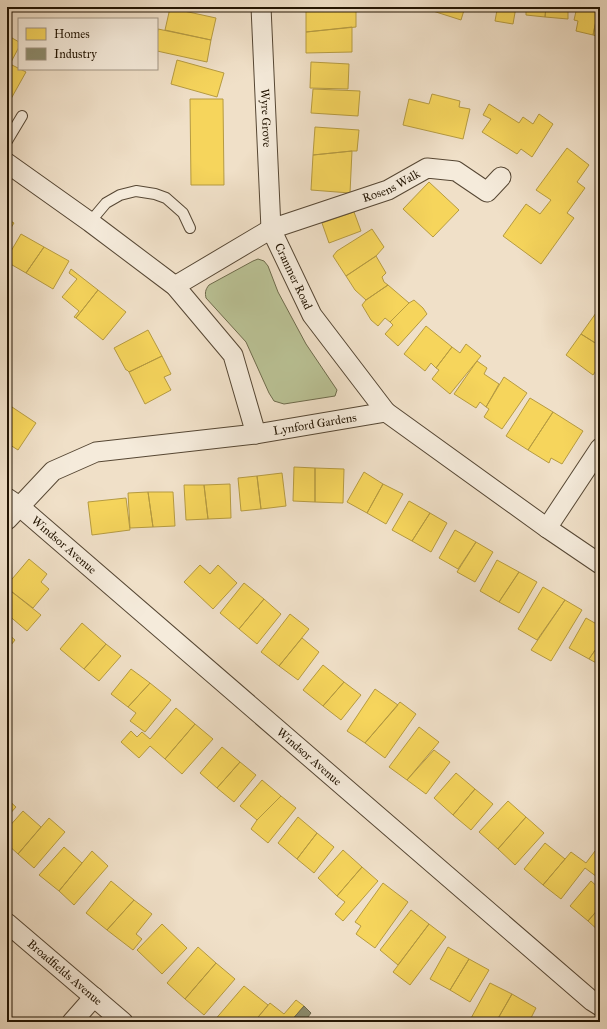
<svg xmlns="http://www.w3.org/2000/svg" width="607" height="1029" font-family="'IM FELL Great Primer',serif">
	<rect width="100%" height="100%" fill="#f0e0c8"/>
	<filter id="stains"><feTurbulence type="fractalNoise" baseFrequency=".005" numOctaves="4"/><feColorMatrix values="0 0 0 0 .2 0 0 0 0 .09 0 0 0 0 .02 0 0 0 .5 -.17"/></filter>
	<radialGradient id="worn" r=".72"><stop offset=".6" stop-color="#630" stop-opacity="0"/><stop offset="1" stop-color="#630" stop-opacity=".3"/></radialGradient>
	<path fill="#bac295" stroke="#6e6b4c" d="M 258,259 L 264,261 L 268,266 L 278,292 L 306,344 L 337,390 L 335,396 L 284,404 L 274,401 L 269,393 L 246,342 L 206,298 C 205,293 205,290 209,285 L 253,261 Z"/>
	<path fill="#f6d55c" stroke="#b69b41" d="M 306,7 L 356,7 L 356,27 L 306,32 Z
		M 421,7 L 438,7 L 436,12 Z
		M 438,7 L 465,7 L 461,20 L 436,12 Z
		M 495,7 L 516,7 L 513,24 L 495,21 L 497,10 L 495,9 Z
		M 526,7 L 546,7 L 545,17 L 526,15 Z
		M 546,7 L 568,7 L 568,19 L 545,17 Z
		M 577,7 L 599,7 L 593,35 L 576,31 L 578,21 L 574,20 Z
		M 599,7 L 600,7 L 600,37 L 593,35 Z
		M 170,8 L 216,18 L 211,40 L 165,30 Z
		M 352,27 L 352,52 L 306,53 L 306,32 Z
		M 158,29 L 211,40 L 207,62 L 157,51 L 157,35 Z
		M 7,35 L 19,42 L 19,47 L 10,64 L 26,72 L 7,106 Z
		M 177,60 L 224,73 L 217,97 L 171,84 Z
		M 311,62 L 349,64 L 348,89 L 310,88 Z
		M 313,89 L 360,91 L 358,116 L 311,113 Z
		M 432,94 L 460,101 L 459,107 L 470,109 L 463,139 L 403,125 L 409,99 L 429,104 Z
		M 190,99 L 223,99 L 224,185 L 191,185 Z
		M 489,104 L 519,123 L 523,117 L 533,124 L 539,114 L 553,124 L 532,157 L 521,149 L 517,154 L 482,132 L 491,119 L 483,115 Z
		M 315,127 L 359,130 L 357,151 L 352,151 L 313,155 Z
		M 567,148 L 589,165 L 577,182 L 585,188 L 567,213 L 574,218 L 541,264 L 503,236 L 526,204 L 540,214 L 551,200 L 536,190 Z
		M 352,151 L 350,193 L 311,190 L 313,155 Z
		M 429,182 L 459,210 L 433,237 L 403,209 Z
		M 354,212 L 361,231 L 329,243 L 322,223 Z
		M 7,219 L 14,223 L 7,234 Z
		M 372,229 L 384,247 L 376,256 L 346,276 L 333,256 L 337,251 Z
		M 21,234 L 44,247 L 26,273 L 7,262 L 7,258 Z
		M 44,247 L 69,261 L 53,289 L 26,273 Z
		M 376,256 L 386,273 L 382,277 L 384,282 L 388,285 L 366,300 L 355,290 L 346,276 Z
		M 71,269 L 98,290 L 76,318 L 74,317 L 79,311 L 62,297 L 77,279 L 69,273 Z
		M 388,285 L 409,303 L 390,322 L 385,318 L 378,326 L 371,320 L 362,305 L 366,300 Z
		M 98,290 L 126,312 L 103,340 L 76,318 Z
		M 414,300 L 423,308 L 427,314 L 398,346 L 385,334 L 393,325 L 390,322 L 409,303 Z
		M 596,313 L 600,316 L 600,346 L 581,334 Z
		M 426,326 L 452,347 L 436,368 L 431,363 L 425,371 L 404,354 Z
		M 148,330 L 162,356 L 129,372 L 127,370 L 126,370 L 114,348 Z
		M 581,334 L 600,346 L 600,365 L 593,375 L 566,355 Z
		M 466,344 L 481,356 L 450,394 L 432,379 L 439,370 L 436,368 L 452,347 L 460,353 Z
		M 162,356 L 171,374 L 164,377 L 171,390 L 145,404 L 129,372 Z
		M 477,361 L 487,368 L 484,374 L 499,384 L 486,407 L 480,402 L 476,408 L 454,394 Z
		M 504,377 L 527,393 L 502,429 L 484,417 L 489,409 L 486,407 Z
		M 530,398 L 553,412 L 528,450 L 506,436 Z
		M 9,405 L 36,423 L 18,450 L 7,443 L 7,409 Z
		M 553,412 L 583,431 L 562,464 L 551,458 L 549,463 L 528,450 Z
		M 294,467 L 315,468 L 315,502 L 293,501 Z
		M 315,468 L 344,469 L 343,503 L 315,502 Z
		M 364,472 L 383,484 L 367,513 L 347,502 Z
		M 282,473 L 286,506 L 261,509 L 257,476 Z
		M 257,476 L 261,509 L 241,511 L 238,478 Z
		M 230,484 L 231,518 L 208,519 L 204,485 Z
		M 383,484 L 403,494 L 386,524 L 367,513 Z
		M 184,485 L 204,485 L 208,519 L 186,520 Z
		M 148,492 L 173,492 L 175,526 L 153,527 Z
		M 148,492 L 153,527 L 130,528 L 128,493 Z
		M 126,498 L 130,530 L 92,535 L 88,502 Z
		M 409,501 L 430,513 L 412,541 L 392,530 Z
		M 430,513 L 447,523 L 431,552 L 412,541 Z
		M 455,530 L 476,542 L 458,569 L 439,558 Z
		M 476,542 L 493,552 L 475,582 L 457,572 Z
		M 29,559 L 47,574 L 41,582 L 49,589 L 33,608 L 7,588 L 7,585 Z
		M 497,560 L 519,572 L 499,602 L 480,591 Z
		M 200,565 L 210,574 L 218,565 L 237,583 L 213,609 L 184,582 Z
		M 519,572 L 537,582 L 519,613 L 499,602 Z
		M 244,583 L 264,599 L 239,629 L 220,613 Z
		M 543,587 L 565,600 L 537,640 L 518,629 Z
		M 7,588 L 41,615 L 27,631 L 7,614 Z
		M 264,599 L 281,614 L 257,644 L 239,629 Z
		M 565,600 L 582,610 L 551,661 L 531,650 Z
		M 290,614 L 309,629 L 279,666 L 261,652 Z
		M 586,618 L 600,626 L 600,643 L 589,659 L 569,648 Z
		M 82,623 L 106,644 L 84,669 L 60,649 Z
		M 7,633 L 15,640 L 7,650 Z
		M 302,638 L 319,652 L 298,680 L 279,666 Z
		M 600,643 L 600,665 L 589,659 Z
		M 106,644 L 121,656 L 99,681 L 84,669 Z
		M 323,665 L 344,682 L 323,706 L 303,690 Z
		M 131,669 L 150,683 L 128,707 L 111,694 Z
		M 344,682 L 361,695 L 341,720 L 323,706 Z
		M 150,683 L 171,700 L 145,732 L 130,721 L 136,713 L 128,707 Z
		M 375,689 L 398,705 L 365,743 L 347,731 Z
		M 400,702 L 416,714 L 385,758 L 365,743 Z
		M 176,708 L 195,724 L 165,759 L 150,746 L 139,758 L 121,742 L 131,731 L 137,737 L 142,732 L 150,739 Z
		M 195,724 L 213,739 L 182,774 L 165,759 Z
		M 419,727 L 439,742 L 407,780 L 389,767 Z
		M 222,747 L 240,762 L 217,788 L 200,773 Z
		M 434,750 L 450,762 L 426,794 L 407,780 Z
		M 240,762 L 256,775 L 234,802 L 217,788 Z
		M 456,773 L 475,789 L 453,815 L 434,798 Z
		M 262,780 L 281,796 L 257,820 L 240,806 Z
		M 475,789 L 493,804 L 471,830 L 453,815 Z
		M 281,796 L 296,808 L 268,843 L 251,829 L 257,820 Z
		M 7,799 L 16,807 L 7,817 Z
		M 508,801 L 526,817 L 498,849 L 479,832 Z
		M 23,811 L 41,827 L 18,854 L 7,844 L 7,829 Z
		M 298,817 L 317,833 L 297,859 L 278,843 Z
		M 526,817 L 544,833 L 515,865 L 498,849 Z
		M 49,818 L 65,832 L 34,868 L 18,854 Z
		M 317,833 L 334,847 L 314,873 L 297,859 Z
		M 545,843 L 565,859 L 543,885 L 524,869 Z
		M 64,847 L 82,863 L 59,891 L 39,875 Z
		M 343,850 L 362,867 L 337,896 L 318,878 Z
		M 92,851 L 108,866 L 74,905 L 59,891 Z
		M 595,851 L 600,855 L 600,874 L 597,877 L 585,868 L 561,899 L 543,885 L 571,852 L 586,863 Z
		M 362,867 L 378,881 L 343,921 L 335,914 L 345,902 L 337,896 Z
		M 111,881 L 134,900 L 107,930 L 86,913 Z
		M 591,881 L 600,889 L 600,907 L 588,921 L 570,906 Z
		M 383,883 L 408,902 L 375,948 L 356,934 L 361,926 L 355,922 Z
		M 134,900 L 152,914 L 136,934 L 142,939 L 133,950 L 107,930 Z
		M 600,907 L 600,932 L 588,921 Z
		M 411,910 L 429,924 L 398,965 L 380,950 Z
		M 162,924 L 187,948 L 162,974 L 137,950 Z
		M 429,924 L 446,937 L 410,985 L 393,972 Z
		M 198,947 L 216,963 L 185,999 L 167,983 Z
		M 448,947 L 469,959 L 450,990 L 430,979 Z
		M 469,959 L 489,970 L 470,1002 L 450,990 Z
		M 216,963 L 235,979 L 204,1015 L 185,999 Z
		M 490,983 L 512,994 L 496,1022 L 469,1022 Z
		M 244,986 L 268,1005 L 254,1022 L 213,1022 Z
		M 512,994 L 536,1008 L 529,1022 L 496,1022 Z
		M 296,1000 L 304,1006 L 291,1021 L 289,1019 L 286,1022 L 254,1022 L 270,1003 L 284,1014 Z"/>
	<path fill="#8c8c6e" stroke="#6c684e" d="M 304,1006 L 311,1013 L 304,1022 L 292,1022 L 291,1021 Z"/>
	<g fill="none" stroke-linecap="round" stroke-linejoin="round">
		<g stroke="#564734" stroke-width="12">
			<path id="lane" d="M 7,141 L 22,116
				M 90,222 L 106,203 L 120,195 L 136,191 L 155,194 L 166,198 L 183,213 L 190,228"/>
		</g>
		<g stroke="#564734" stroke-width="21">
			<g id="street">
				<path id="s1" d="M 261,7 L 271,229 L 388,190 L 427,168 L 456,171 L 487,192 L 501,177"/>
				<path d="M 7,163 L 90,222 L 175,286 L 233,355 L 256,434"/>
				<path id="s2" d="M 175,286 L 271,229 L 312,315 L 386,412"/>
				<path id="s3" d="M 7,498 L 19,506 L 592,1001 L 600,1006"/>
				<path id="s4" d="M 7,520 L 53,471 L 96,452 L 256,434 L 386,412 L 547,528 L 600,564"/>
				<path d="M 547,528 L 600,448"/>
				<path id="s5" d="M 7,923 L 123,1022"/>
				<path d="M 72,1022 L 94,997"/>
			</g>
		</g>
		<use href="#lane" stroke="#f5ebdb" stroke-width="10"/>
		<use href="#street" stroke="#f5ebdb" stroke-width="19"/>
	</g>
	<g text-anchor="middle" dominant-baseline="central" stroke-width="4" stroke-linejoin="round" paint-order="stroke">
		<g font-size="12" fill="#221402" stroke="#f5ebdb">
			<text stroke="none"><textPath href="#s1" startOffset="111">Wyre Grove</textPath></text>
			<text stroke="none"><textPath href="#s1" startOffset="350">Rosens Walk</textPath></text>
			<text stroke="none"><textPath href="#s2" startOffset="164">Cranmer Road</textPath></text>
			<text stroke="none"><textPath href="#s4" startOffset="335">Lynford Gardens</textPath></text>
			<text stroke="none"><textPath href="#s3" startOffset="74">Windsor Avenue</textPath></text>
			<text stroke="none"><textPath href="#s3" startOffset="398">Windsor Avenue</textPath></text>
			<text stroke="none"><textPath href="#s5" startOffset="76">Broadfields Avenue</textPath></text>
		</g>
	</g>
	<rect width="607" height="1029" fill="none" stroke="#f0e0c8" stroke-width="24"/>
	<rect x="8" y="8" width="591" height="1013" fill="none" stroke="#221402" stroke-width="2"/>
	<rect x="12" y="12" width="583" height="1005" fill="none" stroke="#221402"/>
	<rect x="18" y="18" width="140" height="52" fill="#f5ebdb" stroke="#a19584"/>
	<rect x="26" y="28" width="20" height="12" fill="#f6d55c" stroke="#a19584"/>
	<text x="54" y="38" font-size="12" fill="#221402">Homes</text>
	<rect x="26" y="48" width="20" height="12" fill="#8c8c6e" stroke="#a19584"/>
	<text x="54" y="58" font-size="12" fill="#221402">Industry</text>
	<rect width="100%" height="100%" filter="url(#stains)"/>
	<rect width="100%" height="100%" fill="url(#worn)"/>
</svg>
